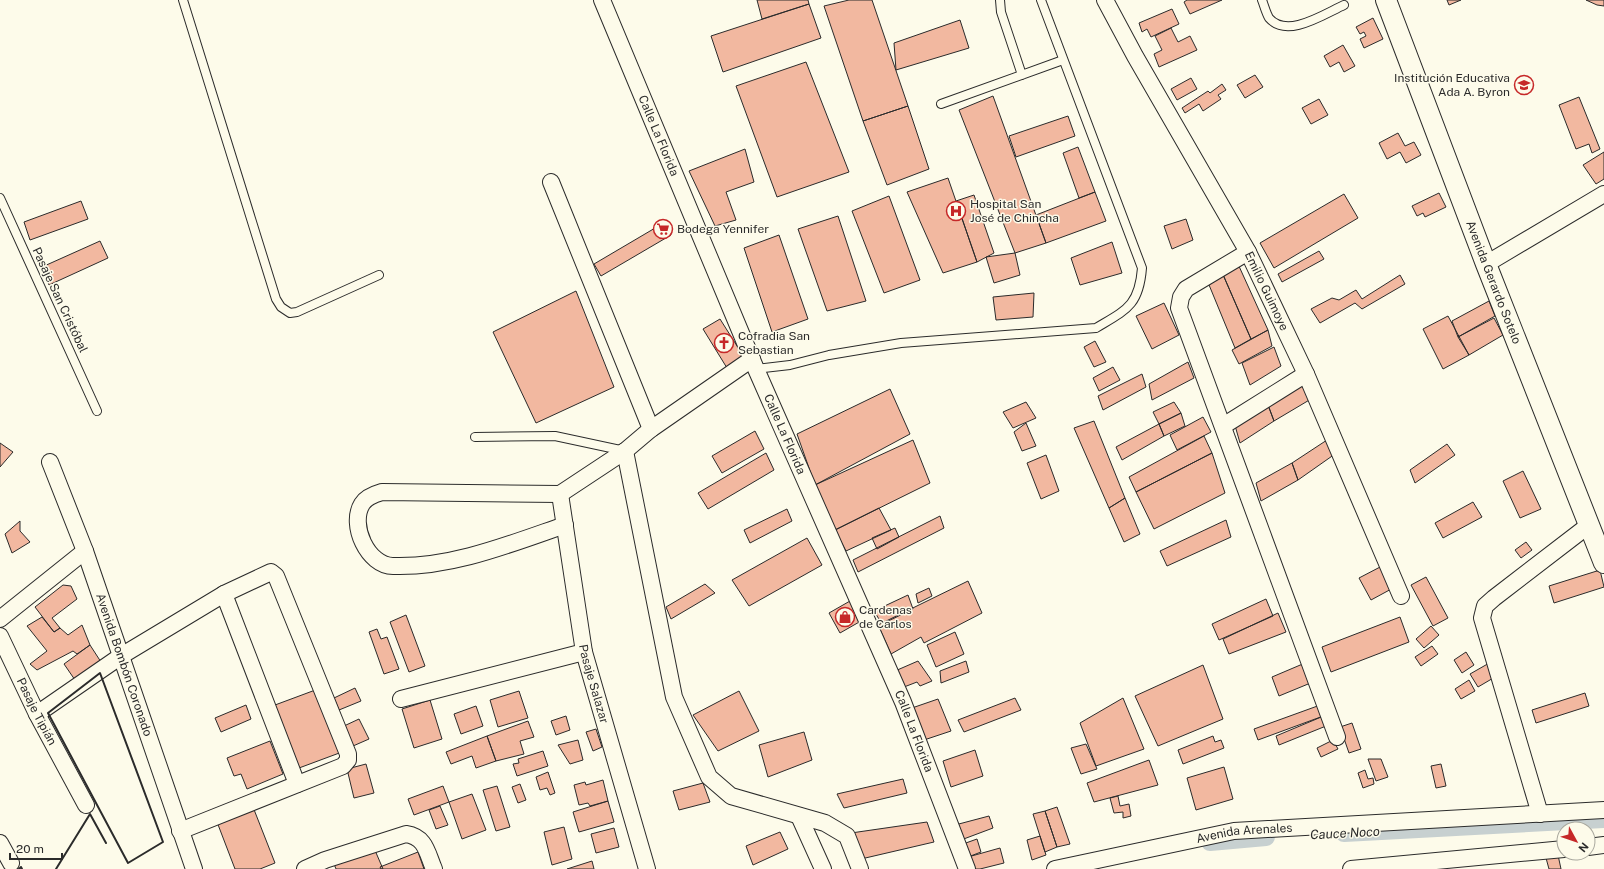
<svg xmlns="http://www.w3.org/2000/svg" width="1604" height="869" font-family="'Public Sans',sans-serif">
	<rect width="100%" height="100%" fill="#fdfbea"/>
	<g fill="none" stroke-linecap="round" stroke-linejoin="round">
		<path stroke="#c7d0d0" stroke-width="18" d="M 1344,833 L 1604,819
			M 1210,842 L 1266,837"/>
	</g>
	<path fill="#f2b8a0" stroke="#2b2b2b" d="M 757,0 L 808,0 L 809,4 L 762,19 Z
		M 849,0 L 872,0 L 908,106 L 863,121 L 824,6 Z
		M 1187,0 L 1222,0 L 1190,14 L 1184,2 Z
		M 1447,0 L 1461,0 L 1449,5 Z
		M 1586,0 L 1604,0 L 1604,6 L 1597,5 Z
		M 809,4 L 821,38 L 723,72 L 711,36 Z
		M 1172,9 L 1179,24 L 1151,37 L 1147,29 L 1142,32 L 1139,23 Z
		M 1373,18 L 1383,39 L 1364,48 L 1360,39 L 1366,36 L 1364,32 L 1360,34 L 1356,27 Z
		M 960,20 L 969,48 L 896,70 L 894,43 Z
		M 1171,28 L 1178,42 L 1190,36 L 1197,50 L 1159,67 L 1154,54 L 1162,50 L 1155,36 Z
		M 1343,45 L 1355,66 L 1344,72 L 1339,62 L 1330,67 L 1324,56 Z
		M 806,62 L 849,172 L 777,197 L 736,86 Z
		M 1255,75 L 1263,87 L 1245,98 L 1237,85 Z
		M 1191,78 L 1197,89 L 1177,100 L 1171,89 Z
		M 1222,84 L 1226,90 L 1218,95 L 1221,99 L 1203,111 L 1199,104 L 1185,113 L 1182,108 L 1208,91 L 1210,93 Z
		M 993,96 L 1046,243 L 1015,253 L 959,110 Z
		M 1579,97 L 1600,149 L 1592,153 L 1589,144 L 1576,149 L 1559,105 Z
		M 1319,99 L 1328,115 L 1311,124 L 1302,108 Z
		M 908,106 L 929,169 L 887,185 L 863,121 Z
		M 1068,116 L 1075,136 L 1016,157 L 1009,136 Z
		M 1398,133 L 1405,146 L 1414,142 L 1421,155 L 1406,163 L 1400,152 L 1387,159 L 1379,143 Z
		M 1078,147 L 1095,192 L 1079,198 L 1063,153 Z
		M 745,149 L 754,182 L 726,192 L 736,220 L 715,226 L 689,171 Z
		M 1604,152 L 1604,179 L 1596,184 L 1583,165 Z
		M 948,178 L 977,262 L 943,273 L 907,192 Z
		M 1095,192 L 1106,221 L 1046,243 L 1036,215 Z
		M 1439,193 L 1446,207 L 1425,217 L 1423,213 L 1417,216 L 1412,206 Z
		M 1344,194 L 1358,218 L 1274,268 L 1260,243 Z
		M 974,195 L 994,253 L 977,262 L 956,201 Z
		M 889,196 L 920,280 L 884,293 L 852,211 Z
		M 81,201 L 88,219 L 30,240 L 24,222 Z
		M 838,216 L 866,301 L 827,311 L 798,229 Z
		M 1186,219 L 1193,240 L 1172,249 L 1164,226 Z
		M 667,221 L 671,235 L 601,276 L 594,264 Z
		M 779,235 L 808,319 L 772,332 L 744,248 Z
		M 100,241 L 108,258 L 49,285 L 42,267 Z
		M 1112,242 L 1122,273 L 1080,285 L 1071,258 Z
		M 1319,251 L 1324,259 L 1282,282 L 1278,274 Z
		M 1015,253 L 1020,275 L 994,283 L 986,257 Z
		M 1238,264 L 1268,330 L 1251,339 L 1221,270 Z
		M 1221,270 L 1251,339 L 1235,348 L 1207,280 Z
		M 1400,275 L 1405,284 L 1362,309 L 1355,303 L 1320,323 L 1311,309 L 1332,298 L 1339,300 L 1356,290 L 1362,299 Z
		M 576,291 L 614,387 L 536,423 L 493,332 Z
		M 1034,293 L 1033,317 L 996,320 L 993,297 Z
		M 1489,301 L 1495,316 L 1458,337 L 1452,321 Z
		M 1164,303 L 1179,335 L 1152,349 L 1136,316 Z
		M 1448,316 L 1469,355 L 1443,369 L 1423,329 Z
		M 1494,318 L 1503,335 L 1469,355 L 1458,337 Z
		M 720,319 L 744,357 L 727,368 L 703,329 Z
		M 1268,330 L 1272,346 L 1239,364 L 1232,350 Z
		M 1095,341 L 1106,362 L 1094,367 L 1084,347 Z
		M 1274,347 L 1281,366 L 1250,385 L 1242,363 Z
		M 1188,362 L 1194,378 L 1152,400 L 1149,384 Z
		M 1113,367 L 1120,380 L 1099,391 L 1093,378 Z
		M 1142,374 L 1146,387 L 1103,410 L 1098,396 Z
		M 1302,383 L 1311,399 L 1274,421 L 1268,405 Z
		M 890,389 L 910,434 L 815,485 L 797,434 Z
		M 1026,402 L 1036,418 L 1013,428 L 1003,412 Z
		M 1174,402 L 1181,413 L 1159,424 L 1153,412 Z
		M 1268,405 L 1274,421 L 1240,443 L 1234,422 Z
		M 1181,413 L 1185,426 L 1164,436 L 1159,424 Z
		M 1203,417 L 1211,432 L 1177,450 L 1170,435 Z
		M 1094,421 L 1125,498 L 1109,508 L 1074,428 Z
		M 1026,423 L 1036,446 L 1022,451 L 1014,432 Z
		M 1159,424 L 1164,436 L 1122,460 L 1116,447 Z
		M 755,431 L 764,449 L 722,473 L 712,456 Z
		M 1204,436 L 1212,453 L 1136,492 L 1129,477 Z
		M 913,440 L 930,483 L 835,530 L 815,485 Z
		M 1327,440 L 1335,454 L 1298,480 L 1292,463 Z
		M 0,443 L 13,452 L 0,467 Z
		M 1447,444 L 1455,455 L 1415,483 L 1410,470 Z
		M 766,453 L 774,470 L 708,509 L 698,493 Z
		M 1212,453 L 1225,493 L 1154,529 L 1136,492 Z
		M 1046,455 L 1059,491 L 1041,499 L 1027,463 Z
		M 1292,463 L 1298,480 L 1261,501 L 1256,483 Z
		M 1523,471 L 1541,509 L 1520,518 L 1503,481 Z
		M 1125,498 L 1140,534 L 1124,542 L 1109,508 Z
		M 1473,502 L 1482,517 L 1443,538 L 1435,523 Z
		M 879,508 L 891,530 L 846,551 L 835,530 Z
		M 787,509 L 792,521 L 750,543 L 744,530 Z
		M 940,516 L 944,528 L 858,572 L 853,560 Z
		M 1226,520 L 1231,537 L 1167,566 L 1160,551 Z
		M 20,521 L 20,531 L 30,542 L 12,553 L 5,534 Z
		M 895,528 L 899,537 L 877,549 L 872,538 Z
		M 807,538 L 822,565 L 749,606 L 732,580 Z
		M 1526,542 L 1532,550 L 1521,558 L 1515,550 Z
		M 1382,566 L 1395,587 L 1371,600 L 1359,578 Z
		M 1600,570 L 1604,587 L 1554,603 L 1549,586 Z
		M 1426,577 L 1448,618 L 1433,626 L 1411,585 Z
		M 968,581 L 982,613 L 924,643 L 921,637 L 891,654 L 878,625 Z
		M 705,584 L 715,593 L 671,619 L 666,607 Z
		M 63,585 L 71,586 L 77,599 L 52,618 L 60,628 L 54,632 L 35,607 Z
		M 929,588 L 932,596 L 918,603 L 916,594 Z
		M 908,595 L 913,609 L 882,624 L 874,611 Z
		M 1266,599 L 1273,616 L 1219,640 L 1212,624 Z
		M 850,601 L 861,621 L 840,633 L 829,613 Z
		M 1278,613 L 1286,632 L 1229,654 L 1223,639 Z
		M 406,615 L 425,666 L 409,672 L 390,622 Z
		M 42,617 L 54,632 L 60,628 L 68,635 L 82,625 L 90,645 L 77,654 L 73,651 L 37,670 L 30,664 L 47,651 L 27,626 Z
		M 1400,617 L 1409,642 L 1331,672 L 1322,647 Z
		M 1431,626 L 1439,635 L 1424,648 L 1416,639 Z
		M 377,629 L 381,639 L 387,637 L 399,669 L 384,674 L 369,632 Z
		M 955,632 L 964,654 L 936,667 L 927,645 Z
		M 90,645 L 101,662 L 75,680 L 64,664 Z
		M 1432,646 L 1438,654 L 1421,666 L 1415,657 Z
		M 1466,652 L 1474,665 L 1462,673 L 1454,660 Z
		M 918,661 L 932,681 L 920,686 L 917,682 L 904,687 L 895,671 Z
		M 966,661 L 969,672 L 941,683 L 940,671 Z
		M 1491,662 L 1495,677 L 1478,687 L 1470,674 Z
		M 1305,663 L 1313,682 L 1279,696 L 1272,677 Z
		M 1203,665 L 1223,719 L 1158,746 L 1135,696 Z
		M 1469,680 L 1475,691 L 1461,699 L 1455,689 Z
		M 355,688 L 361,701 L 339,710 L 334,698 Z
		M 318,689 L 342,752 L 299,768 L 275,705 Z
		M 519,691 L 528,718 L 498,727 L 490,700 Z
		M 739,691 L 759,731 L 718,751 L 693,715 Z
		M 1585,693 L 1589,706 L 1536,723 L 1532,710 Z
		M 1015,698 L 1021,710 L 964,732 L 958,720 Z
		M 1123,698 L 1144,749 L 1096,766 L 1080,723 Z
		M 938,699 L 951,731 L 924,740 L 909,709 Z
		M 430,700 L 442,739 L 414,748 L 402,709 Z
		M 1323,704 L 1326,715 L 1258,740 L 1254,729 Z
		M 246,705 L 251,719 L 221,732 L 215,718 Z
		M 476,706 L 483,726 L 461,734 L 454,714 Z
		M 1326,715 L 1331,724 L 1279,745 L 1276,736 Z
		M 566,716 L 570,730 L 556,735 L 551,721 Z
		M 359,719 L 369,739 L 353,746 L 344,726 Z
		M 528,721 L 534,737 L 520,741 L 524,754 L 496,761 L 487,736 Z
		M 1352,723 L 1361,749 L 1349,753 L 1340,727 Z
		M 596,729 L 602,747 L 593,751 L 586,732 Z
		M 804,732 L 812,760 L 768,777 L 759,745 Z
		M 487,736 L 496,761 L 476,768 L 472,756 L 451,764 L 446,752 Z
		M 1213,736 L 1215,742 L 1221,740 L 1224,748 L 1183,764 L 1178,750 Z
		M 578,740 L 583,760 L 570,764 L 558,745 Z
		M 1333,740 L 1338,749 L 1321,757 L 1317,748 Z
		M 270,741 L 283,774 L 247,789 L 241,774 L 234,776 L 227,758 Z
		M 1086,744 L 1097,769 L 1081,774 L 1071,748 Z
		M 975,750 L 983,776 L 951,787 L 943,761 Z
		M 543,751 L 548,766 L 517,776 L 513,764 L 519,763 L 518,759 Z
		M 1368,759 L 1381,759 L 1388,777 L 1376,781 Z
		M 1149,760 L 1158,785 L 1094,802 L 1087,783 Z
		M 366,764 L 374,793 L 354,798 L 347,769 Z
		M 1441,764 L 1446,786 L 1436,788 L 1431,766 Z
		M 1224,767 L 1233,799 L 1196,810 L 1187,778 Z
		M 1365,770 L 1368,779 L 1373,778 L 1374,784 L 1363,788 L 1358,773 Z
		M 548,772 L 555,793 L 550,795 L 547,788 L 540,790 L 536,777 Z
		M 903,779 L 907,793 L 844,808 L 837,794 Z
		M 603,780 L 608,801 L 590,806 L 588,803 L 579,805 L 574,785 L 585,782 L 586,785 Z
		M 703,783 L 710,802 L 679,810 L 673,791 Z
		M 520,784 L 526,800 L 518,803 L 512,787 Z
		M 443,786 L 449,802 L 414,815 L 408,799 Z
		M 497,786 L 510,827 L 496,831 L 483,790 Z
		M 472,794 L 486,830 L 462,839 L 449,802 Z
		M 1118,796 L 1120,806 L 1129,804 L 1131,816 L 1123,818 L 1123,812 L 1114,813 L 1110,798 Z
		M 608,801 L 614,822 L 579,832 L 573,812 Z
		M 440,806 L 448,825 L 436,829 L 429,810 Z
		M 253,807 L 275,863 L 260,869 L 235,869 L 217,822 Z
		M 1057,807 L 1070,844 L 1057,847 L 1045,811 Z
		M 1045,811 L 1057,847 L 1045,852 L 1033,814 Z
		M 989,816 L 993,828 L 961,840 L 955,825 Z
		M 927,822 L 934,842 L 861,859 L 851,833 Z
		M 564,827 L 572,859 L 552,865 L 544,832 Z
		M 614,828 L 619,847 L 596,853 L 591,834 Z
		M 780,832 L 788,849 L 753,865 L 746,846 Z
		M 1040,836 L 1046,855 L 1032,860 L 1027,840 Z
		M 977,839 L 981,852 L 968,857 L 963,844 Z
		M 374,848 L 383,869 L 336,869 L 334,864 Z
		M 1000,848 L 1004,863 L 980,869 L 973,869 L 968,857 Z
		M 418,852 L 424,869 L 381,869 L 380,867 Z
		M 1558,855 L 1561,869 L 1549,869 L 1546,858 Z
		M 592,861 L 594,869 L 567,869 Z"/>
	<g fill="none" stroke-linecap="round" stroke-linejoin="round">
		<g stroke="#2b2b2b" stroke-width="10">
			<path id="service" d="M 183,0 L 276,299 L 281,307 L 290,313 L 297,312 L 379,275
				M 1000,0 L 1001,12 L 1022,75
				M 1262,0 C 1264,5 1266,13 1269,18 C 1287,39 1324,14 1344,5
				M 941,104 L 1063,60
				M 0,198 L 97,411
				M 756,369 L 790,365 L 829,355 L 901,343 L 1096,328 C 1126,310 1139,306 1142,268 L 1041,0
				M 475,437 L 555,436 L 625,451"/>
		</g>
		<g stroke="#2b2b2b" stroke-width="18">
			<g id="minor">
				<path id="s1" d="M 602,0 L 756,369 L 903,702 L 967,869"/>
				<path id="s2" d="M 1105,0 L 1135,56 L 1248,252 L 1306,374 L 1401,596"/>
				<path d="M 551,182 L 651,429"/>
				<path d="M 1248,252 L 1186,289 L 1181,297 L 1179,308 L 1337,737"/>
				<path d="M 1486,264 L 1604,194"/>
				<path d="M 1223,426 L 1306,374"/>
				<path d="M 625,451 L 674,697 L 709,777 L 731,796 L 825,823 L 847,836 L 860,869"/>
				<path id="s3" d="M 50,462 L 85,551 L 194,869"/>
				<path id="s4" d="M 560,494 L 584,652 L 647,869"/>
				<path d="M 565,525 C 510,544 451,568 393,566 C 368,566 349,525 362,504 C 366,497 375,494 382,492 L 560,494 L 625,451 L 651,429 L 752,359"/>
				<path d="M 224,594 L 297,784"/>
				<path d="M 0,619 L 85,551"/>
				<path id="s5" d="M 0,636 L 37,714 L 86,805"/>
				<path d="M 401,699 L 584,652"/>
				<path d="M 37,714 L 121,656 L 224,594 L 271,572 L 276,576 L 348,754 L 348,760 L 343,766 L 180,831"/>
				<path d="M 1540,814 L 1482,618 L 1485,606 L 1494,598 L 1589,525"/>
				<path d="M 799,816 L 823,869"/>
				<path d="M 0,843 L 11,863"/>
				<path d="M 1588,847 L 1604,845"/>
				<path d="M 305,869 L 325,860 L 406,834 C 426,837 427,853 434,869"/>
				<path id="s6" d="M 1055,869 L 1234,831 L 1604,810"/>
				<path d="M 1351,869 L 1564,849"/>
			</g>
		</g>
		<g stroke="#2b2b2b" stroke-width="22">
			<g id="tertiary">
				<path id="s7" d="M 1386,0 L 1486,264 L 1604,563"/>
			</g>
		</g>
		<use href="#service" stroke="#fdfbea" stroke-width="8"/>
		<use href="#minor" stroke="#fdfbea" stroke-width="16"/>
		<use href="#tertiary" stroke="#fdfbea" stroke-width="20"/>
		<path stroke="#2b2b2b" stroke-width="2" d="M 100,673 L 163,842 L 128,863 L 48,713 Z
			M 19,869 L 21,867 L 22,869
			M 56,869 L 90,814 L 106,843"/>
	</g>
	<defs>
		<g id="school-ring" transform="scale(1)"><circle r="9.5" fill="#fdfbea" stroke="#c62828" stroke-width="1.5"/><path d="M0-5L7-2L0 1L-7-2ZM-4 1L0 2.5L4 1V4Q0 6-4 4Z" fill="#c62828"/></g>
		<g id="hospital-ring" transform="scale(1)"><circle r="9.5" fill="#fdfbea" stroke="#c62828" stroke-width="1.5"/><path d="M-5-5h3v3.5h4V-5h3V5h-3V1.5h-4V5h-3Z" fill="#c62828"/></g>
		<g id="supermarket-ring" transform="scale(1)"><circle r="9.5" fill="#fdfbea" stroke="#c62828" stroke-width="1.5"/><path d="M-6-5.5h2.5l.6 2H6L4.5 2H-2.5L-4.4-4H-6ZM-1.5 3.2a1.3 1.3 0 1 0 .1 0ZM3 3.2a1.3 1.3 0 1 0 .1 0Z" fill="#c62828"/></g>
		<g id="church-ring" transform="scale(1)"><circle r="9.5" fill="#fdfbea" stroke="#c62828" stroke-width="1.5"/><path d="M-1.2-6h2.4v3.5h3.3v2.4h-3.3V6h-2.4V-.1h-3.3v-2.4h3.3Z" fill="#c62828"/></g>
		<g id="shop-ring" transform="scale(1)"><circle r="9.5" fill="#fdfbea" stroke="#c62828" stroke-width="1.5"/><path d="M-5-2.5h2.3a2.7 3.5 0 0 1 5.4 0H5L5.5 6h-11ZM-1.5-2.5h3a1.5 2.3 0 0 0-3 0Z" fill="#c62828"/></g>
	</defs>
	<g fill-rule="evenodd">
		<use href="#school-ring" x="1524" y="85"/>
		<use href="#hospital-ring" x="956" y="211"/>
		<use href="#supermarket-ring" x="663" y="229"/>
		<use href="#church-ring" x="724" y="343"/>
		<use href="#shop-ring" x="845" y="617"/>
	</g>
	<g text-anchor="middle" dominant-baseline="central" stroke-width="3" stroke-linejoin="round" paint-order="stroke">
		<g font-size="12" fill="#2b2b2b" stroke="#fdfbea" text-anchor="start">
			<text x="1510" y="78" text-anchor="end">Institución Educativa<tspan x="1510" dy="14">Ada A. Byron</tspan></text>
			<text x="970" y="204">Hospital San<tspan x="970" dy="14">José de Chincha</tspan></text>
			<text x="677" y="229">Bodega Yennifer</text>
			<text x="738" y="336">Cofradia San<tspan x="738" dy="14">Sebastian</tspan></text>
			<text x="859" y="610">Cardenas<tspan x="859" dy="14">de Carlos</tspan></text>
		</g>
		<g font-size="12" fill="#2b2b2b" stroke="#fdfbea">
			<text stroke="none"><textPath href="#s1" startOffset="147">Calle La Florida</textPath></text>
			<text stroke="none"><textPath href="#s7" startOffset="302">Avenida Gerardo Sotelo</textPath></text>
			<text stroke="none"><textPath href="#s2" startOffset="333">Emilio Guimoye</textPath></text>
			<text transform="translate(60 300) rotate(65)">Pasaje San Cristóbal</text>
			<text stroke="none"><textPath href="#s1" startOffset="471">Calle La Florida</textPath></text>
			<text stroke="none"><textPath href="#s3" startOffset="216">Avenida Bombón Coronado</textPath></text>
			<text stroke="none"><textPath href="#s4" startOffset="193">Pasaje Salazar</textPath></text>
			<text stroke="none"><textPath href="#s5" startOffset="84">Pasaje Tipián</textPath></text>
			<text stroke="none"><textPath href="#s1" startOffset="795">Calle La Florida</textPath></text>
			<text stroke="none"><textPath href="#s6" startOffset="193">Avenida Arenales</textPath></text>
		</g>
		<g font-size="13" font-style="italic" fill="#2b2b2b" stroke="#fdfbea">
			<text transform="translate(1345 833) rotate(-3)">Cauce Noco</text>
		</g>
	</g>
	<g transform="translate(1576 841) rotate(130)"><circle r="19" fill="#fdfbea" stroke="#a9a89e"/>
	<path d="M0-3L7 15L0 10L-7 15Z" fill="#c62828"/>
	<text y="-6" font-size="11" font-weight="bold" text-anchor="middle" fill="#2b2b2b">N</text>
	</g>
	<path d="M10 853v6h52v-6" fill="none" stroke="#2b2b2b" stroke-width="2"/>
	<text x="16" y="853" font-size="12" fill="#2b2b2b" stroke="#fdfbea" stroke-width="3" paint-order="stroke">20 m</text>
</svg>
